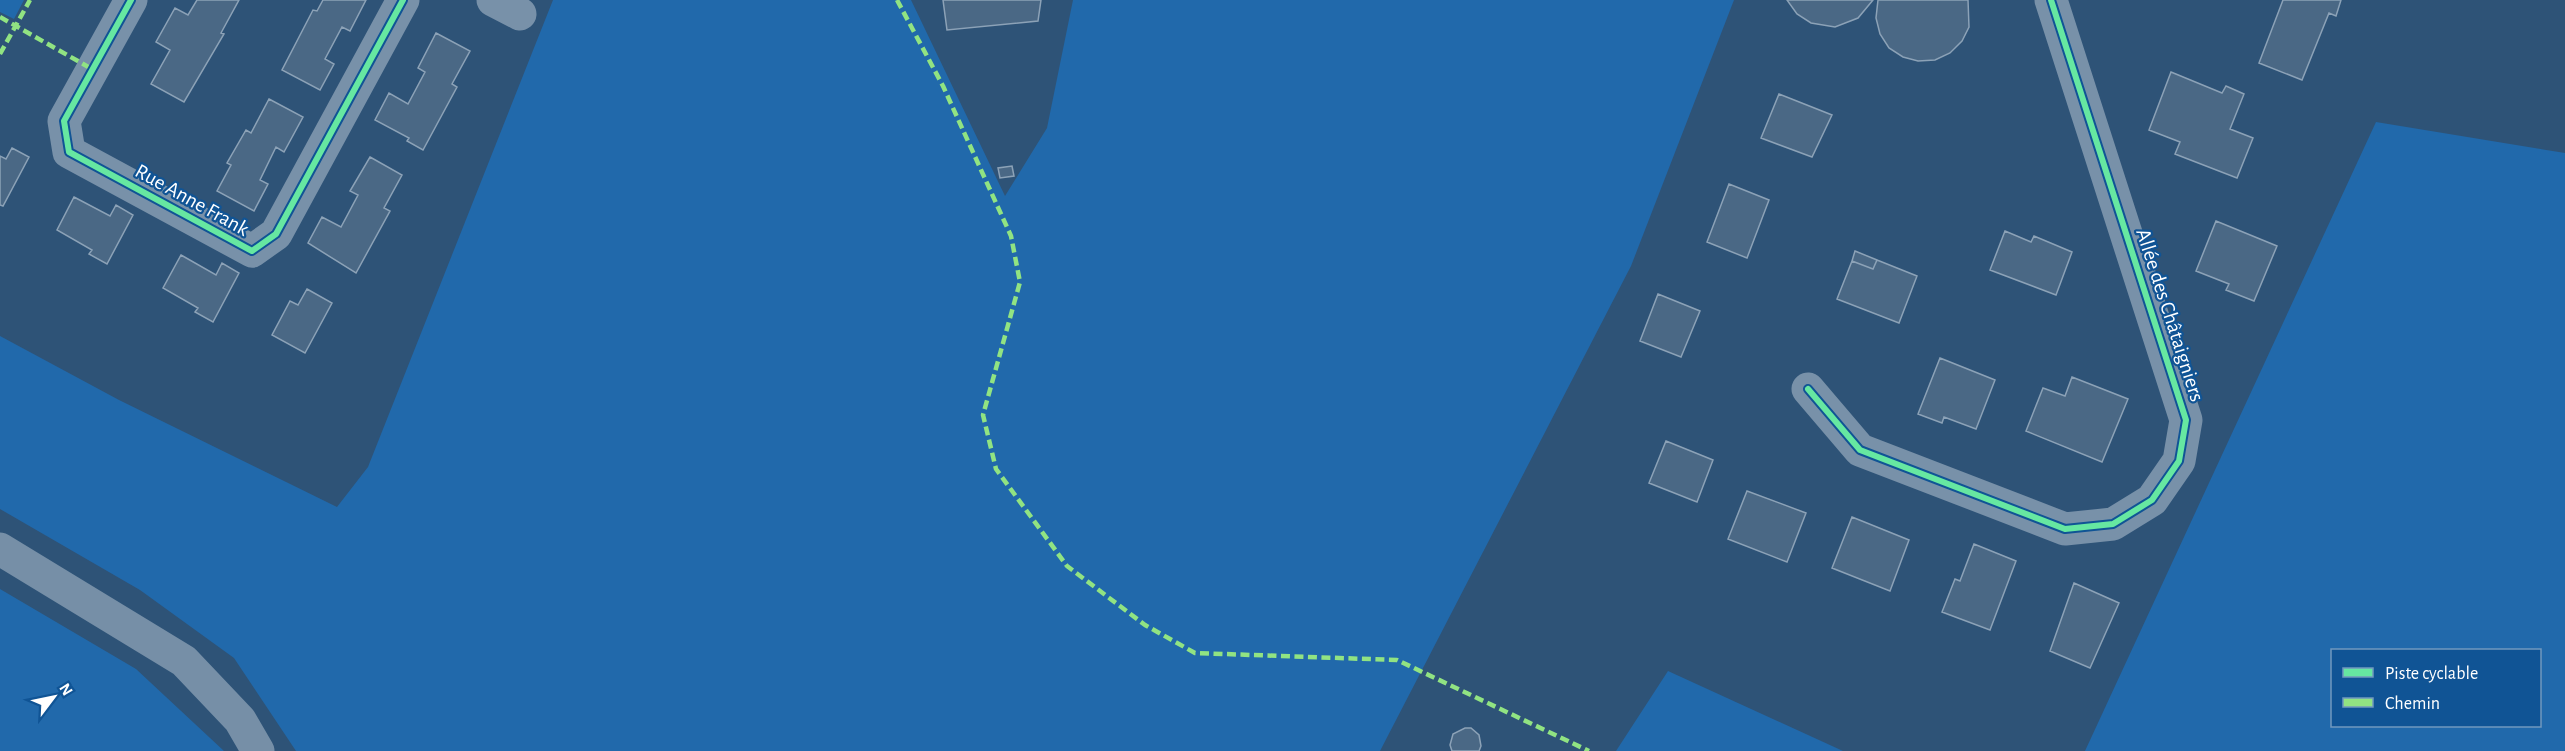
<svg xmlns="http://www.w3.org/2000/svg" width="2565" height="751" font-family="'Alegreya Sans',sans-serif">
	<rect width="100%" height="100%" fill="#2e5377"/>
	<path fill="#2169ab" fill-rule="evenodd" d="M 0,0 L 24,0 L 14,19 L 0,12 Z
		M 553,0 L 911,0 L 1005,196 L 1047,128 L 1073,0 L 1734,0 L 1631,266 L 1380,751 L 296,751 L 234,658 L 140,590 L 0,509 L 0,336 L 119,400 L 337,507 L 368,467 Z
		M 2376,122 L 2565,153 L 2565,751 L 2085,751 ZM 2332,650 L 2540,650 L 2540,726 L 2332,726 Z
		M 0,589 L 136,669 L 224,751 L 0,751 Z
		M 1668,671 L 1843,751 L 1616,751 Z"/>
	<path fill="#4a6885" stroke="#8ca2b7" stroke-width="1.5" d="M 197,0 L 239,0 L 221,33 L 224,34 L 184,102 L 151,84 L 170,50 L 156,42 L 175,8 L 188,15 Z
		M 323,0 L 366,0 L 350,31 L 342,27 L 325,59 L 334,64 L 320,90 L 282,70 L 313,10 L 317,11 Z
		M 943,0 L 1041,0 L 1038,21 L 947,30 Z
		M 1873,0 L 1858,18 L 1835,27 L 1811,23 L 1797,14 L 1787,0 Z
		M 1878,0 L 1968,0 L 1969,27 L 1962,41 L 1950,53 L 1935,60 L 1918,61 L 1903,57 L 1889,48 L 1880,34 L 1876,18 Z
		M 2283,0 L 2341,0 L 2336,16 L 2329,13 L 2302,80 L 2259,63 Z
		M 436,33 L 470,51 L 452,84 L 457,87 L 423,150 L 407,141 L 409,138 L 375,120 L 389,93 L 408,104 L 425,72 L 418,68 Z
		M 2171,72 L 2222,93 L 2226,86 L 2244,94 L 2230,129 L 2253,138 L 2237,178 L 2175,154 L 2180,142 L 2149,130 Z
		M 1779,94 L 1832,115 L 1812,157 L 1761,138 Z
		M 269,99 L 303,117 L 284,152 L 276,147 L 260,180 L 268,184 L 254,211 L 217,191 L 231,165 L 227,163 L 246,130 L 251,133 Z
		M 12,148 L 29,157 L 3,206 L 0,205 L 0,156 L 6,159 Z
		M 370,157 L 402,175 L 384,208 L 390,211 L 356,273 L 308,243 L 322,217 L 341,227 L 358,195 L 350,191 Z
		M 1012,166 L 1014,176 L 1000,178 L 998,168 Z
		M 1729,184 L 1769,200 L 1747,258 L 1707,242 Z
		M 74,197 L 110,216 L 116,205 L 133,215 L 107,264 L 89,254 L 92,250 L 57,230 Z
		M 2216,221 L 2277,246 L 2254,301 L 2226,290 L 2229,284 L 2196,271 Z
		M 2005,231 L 2031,242 L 2034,236 L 2072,252 L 2056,295 L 1990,270 Z
		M 1855,251 L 1877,260 L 1873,269 L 1852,261 Z
		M 181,255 L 216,275 L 222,263 L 239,273 L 213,322 L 195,312 L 198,308 L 163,288 Z
		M 1877,260 L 1917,276 L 1899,323 L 1837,299 L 1852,261 L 1873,269 Z
		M 307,289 L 332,303 L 305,353 L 272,335 L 290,301 L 298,305 Z
		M 1658,294 L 1700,311 L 1681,357 L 1640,341 Z
		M 1940,358 L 1995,380 L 1976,429 L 1944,417 L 1942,423 L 1918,414 Z
		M 2072,377 L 2128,399 L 2102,462 L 2026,431 L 2043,388 L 2065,396 Z
		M 1666,441 L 1713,460 L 1697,502 L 1649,483 Z
		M 1747,491 L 1806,513 L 1787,562 L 1728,539 Z
		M 1852,517 L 1909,540 L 1890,591 L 1832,568 Z
		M 1974,544 L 2016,561 L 1990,630 L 1942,612 L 1955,579 L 1960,581 Z
		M 2074,583 L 2119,603 L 2090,668 L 2050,651 Z
		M 1465,728 L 1471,728 L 1479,735 L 1481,746 L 1479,751 L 1452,751 L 1450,745 L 1453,734 Z"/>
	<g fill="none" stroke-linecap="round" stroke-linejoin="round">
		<path stroke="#7891a9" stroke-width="33" d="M 131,0 L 64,121 L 69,152 L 252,251 L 276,234 L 403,0
			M 493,0 L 520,14
			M 1808,389 L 1860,450 L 2065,529 L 2113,524 L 2152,500 L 2179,461 L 2186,420 L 2051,0"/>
		<path stroke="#768fa7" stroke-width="33" d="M 0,549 L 184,661 L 240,720 L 258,751"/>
		<path stroke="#91e382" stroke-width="4.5" stroke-dasharray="9 4.5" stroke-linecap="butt" d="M 897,0 L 943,86 L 1011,236 L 1020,282 L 983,415 L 996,469 L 1067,566 L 1145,625 L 1195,653 L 1397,660 L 1589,751
			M 0,17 L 92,69
			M 0,54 L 30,0"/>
		<g stroke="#105495" stroke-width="10">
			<path id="cycleway" d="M 131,0 L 64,121 L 69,152 L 252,251 L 276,234 L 403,0
				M 1808,389 L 1860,450 L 2065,529 L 2113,524 L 2152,500 L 2179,461 L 2186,420 L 2051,0"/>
		</g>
		<use href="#cycleway" stroke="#66e7a1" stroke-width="6"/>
	</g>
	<g text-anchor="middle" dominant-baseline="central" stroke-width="4.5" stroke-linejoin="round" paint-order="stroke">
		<g font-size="21" fill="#fff" stroke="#105495">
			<text transform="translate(192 200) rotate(29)">Rue Anne Frank</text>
			<text transform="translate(2170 315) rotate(72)">Allée des Châtaigniers</text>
		</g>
	</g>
	<rect x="2331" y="649" width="210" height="78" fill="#105495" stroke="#7098bf" stroke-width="1.5"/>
	<rect x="2343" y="668" width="30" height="9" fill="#66e7a1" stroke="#7098bf" stroke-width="1.5"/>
	<text x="2385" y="679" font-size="18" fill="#ffffff">Piste cyclable</text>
	<rect x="2343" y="698" width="30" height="9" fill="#91e382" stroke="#7098bf" stroke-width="1.5"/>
	<text x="2385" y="709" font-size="18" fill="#ffffff">Chemin</text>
	<g transform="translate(54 697) rotate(58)" stroke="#105495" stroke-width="4.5" paint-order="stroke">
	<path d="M0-4.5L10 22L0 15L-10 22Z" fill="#ffffff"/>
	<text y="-9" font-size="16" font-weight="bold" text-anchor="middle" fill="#ffffff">N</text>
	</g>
</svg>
